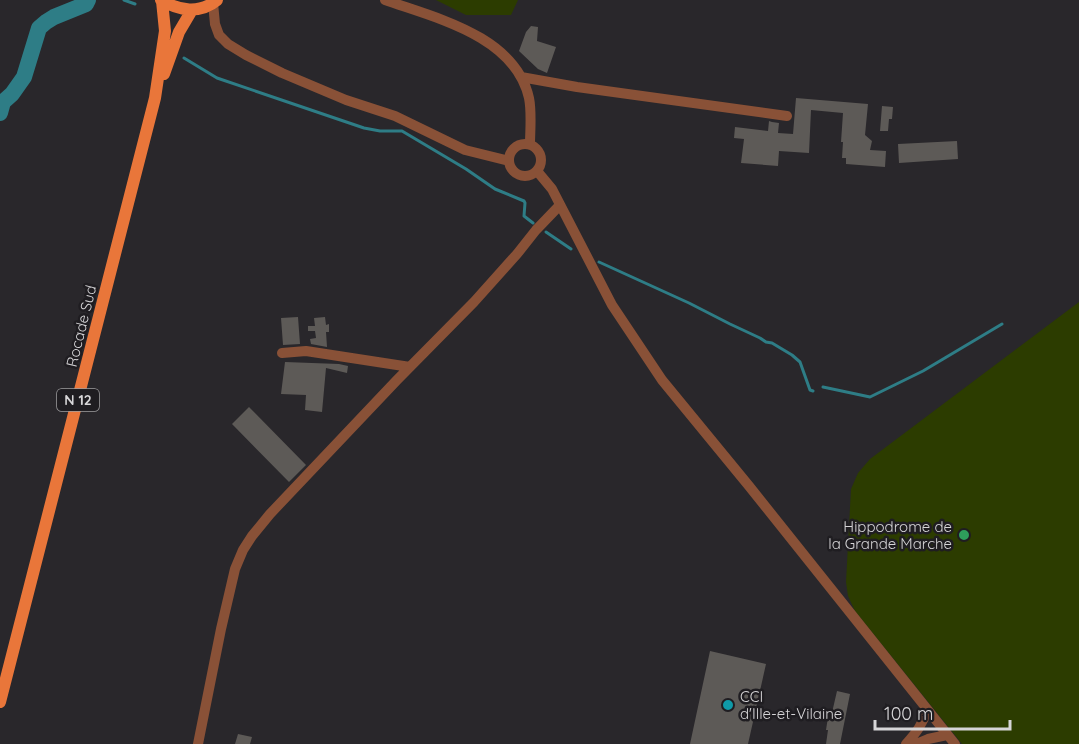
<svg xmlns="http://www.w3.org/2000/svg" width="1079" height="744" font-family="Quicksand,sans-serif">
	<rect width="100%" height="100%" fill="#29272b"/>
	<path fill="#2c3c00" d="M 436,0 L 518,0 L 511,15 L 466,15 Z
		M 1079,302 L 1079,744 L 962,744 L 855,611 L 848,596 L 846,582 L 851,489 L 858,473 L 870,459 Z"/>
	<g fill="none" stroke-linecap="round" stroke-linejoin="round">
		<path stroke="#2e7d86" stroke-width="3" d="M 124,0 L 135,4
			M 184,58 L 217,78 L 364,128 L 380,131 L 402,131 L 466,169 L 495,189 L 524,201 L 525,203 L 524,216 L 533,223
			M 546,232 L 571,249
			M 599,262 L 689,303 L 730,324 L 760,338 L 766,342 L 772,343 L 792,355 L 800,362 L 810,390 L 813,391
			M 823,387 L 870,397 L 923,371 L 1002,324"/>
		<path stroke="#2e7d86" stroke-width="16" d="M 0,113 L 3,102 L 12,94 L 24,77 L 39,28 L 46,22 L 54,17 L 86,4 L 88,0"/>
	</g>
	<path fill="#5d5a57" d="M 531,26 L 538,27 L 537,41 L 556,47 L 547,73 L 538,69 L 519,51 L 526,32 Z
		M 796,98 L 868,104 L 865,135 L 872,141 L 870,150 L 886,151 L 885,167 L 846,164 L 846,158 L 842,158 L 843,142 L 841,142 L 843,113 L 811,110 L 809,153 L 779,151 L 778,166 L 741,163 L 744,139 L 734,138 L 735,127 L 768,131 L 769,121 L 772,122 L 779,123 L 778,133 L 793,134 Z
		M 882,106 L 893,107 L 892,119 L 889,119 L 888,131 L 880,131 Z
		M 957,141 L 958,159 L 899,163 L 898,144 Z
		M 298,317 L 300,344 L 283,345 L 281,318 Z
		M 325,317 L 326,325 L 329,324 L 329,332 L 326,332 L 327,347 L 311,344 L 310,339 L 316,338 L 315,331 L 308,331 L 308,326 L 315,326 L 314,318 Z
		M 285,362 L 339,364 L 348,366 L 347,373 L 326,368 L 322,412 L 305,410 L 306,395 L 281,394 Z
		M 249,407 L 306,465 L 289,482 L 232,424 Z
		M 710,651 L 766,664 L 748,744 L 690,744 Z
		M 837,691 L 850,694 L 840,744 L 826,744 L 828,730 L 826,730 L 828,717 L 831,717 Z
		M 238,734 L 252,737 L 250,744 L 235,744 Z"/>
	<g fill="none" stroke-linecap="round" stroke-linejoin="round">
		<path stroke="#895137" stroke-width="10" d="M 385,0 C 436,18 515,36 529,98 C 532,113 530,130 530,145
			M 213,3 L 215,24 L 219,35 L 228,44 L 246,55 L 282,73 L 346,100 L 395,116 L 465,150 L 509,161
			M 521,77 L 577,87 L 787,116
			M509 160a16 16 0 1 1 32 0a16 16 0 1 1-32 0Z
			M 537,171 L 552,189 L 612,305 L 662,380 L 749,486 L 955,744
			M 282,353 L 306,351 L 410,367
			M 198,744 L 221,629 L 235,569 L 243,550 L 252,536 L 270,514 L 397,380 L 474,302 L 517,254 L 536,230 L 560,205
			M 906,744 C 916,733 923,724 927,710
			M 916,744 L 928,739 L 947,735"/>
		<path stroke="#e9763a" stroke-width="12" d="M 161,0 C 179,11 200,14 217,0
			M 164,74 L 179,32 L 192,10
			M 0,702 L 155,98 L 165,31 L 162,1"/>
	</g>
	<circle fill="#2e9e5b" stroke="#1f1d21" stroke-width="2" cx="964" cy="535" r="6"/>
	<circle fill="#0f9aa8" stroke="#1f1d21" stroke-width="2" cx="728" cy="705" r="6"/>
	<g text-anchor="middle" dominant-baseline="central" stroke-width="5" stroke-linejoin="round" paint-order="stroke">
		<rect fill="#1f1d21" stroke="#9f9ea0" stroke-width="1.5" x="57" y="389" width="42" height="22" rx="4.5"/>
		<g font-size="14" font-weight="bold" fill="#d6d5d7">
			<text x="78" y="400">N 12</text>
		</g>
		<g font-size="15" fill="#d6d5d7" stroke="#1f1d21">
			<text transform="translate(81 326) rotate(-76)">Rocade Sud</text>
		</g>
		<g font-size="15" fill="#d6d5d7" stroke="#1f1d21" text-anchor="end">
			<text x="952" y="526">Hippodrome de<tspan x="952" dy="17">la Grande Marche</tspan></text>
			<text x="740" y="696" text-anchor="start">CCI<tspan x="740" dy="17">d'Ille-et-Vilaine</tspan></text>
		</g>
	</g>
	<path d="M875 720v9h135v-9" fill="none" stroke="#d6d5d7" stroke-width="3"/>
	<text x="884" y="720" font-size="18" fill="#d6d5d7" stroke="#1f1d21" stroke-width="4.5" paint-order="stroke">100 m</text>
</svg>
